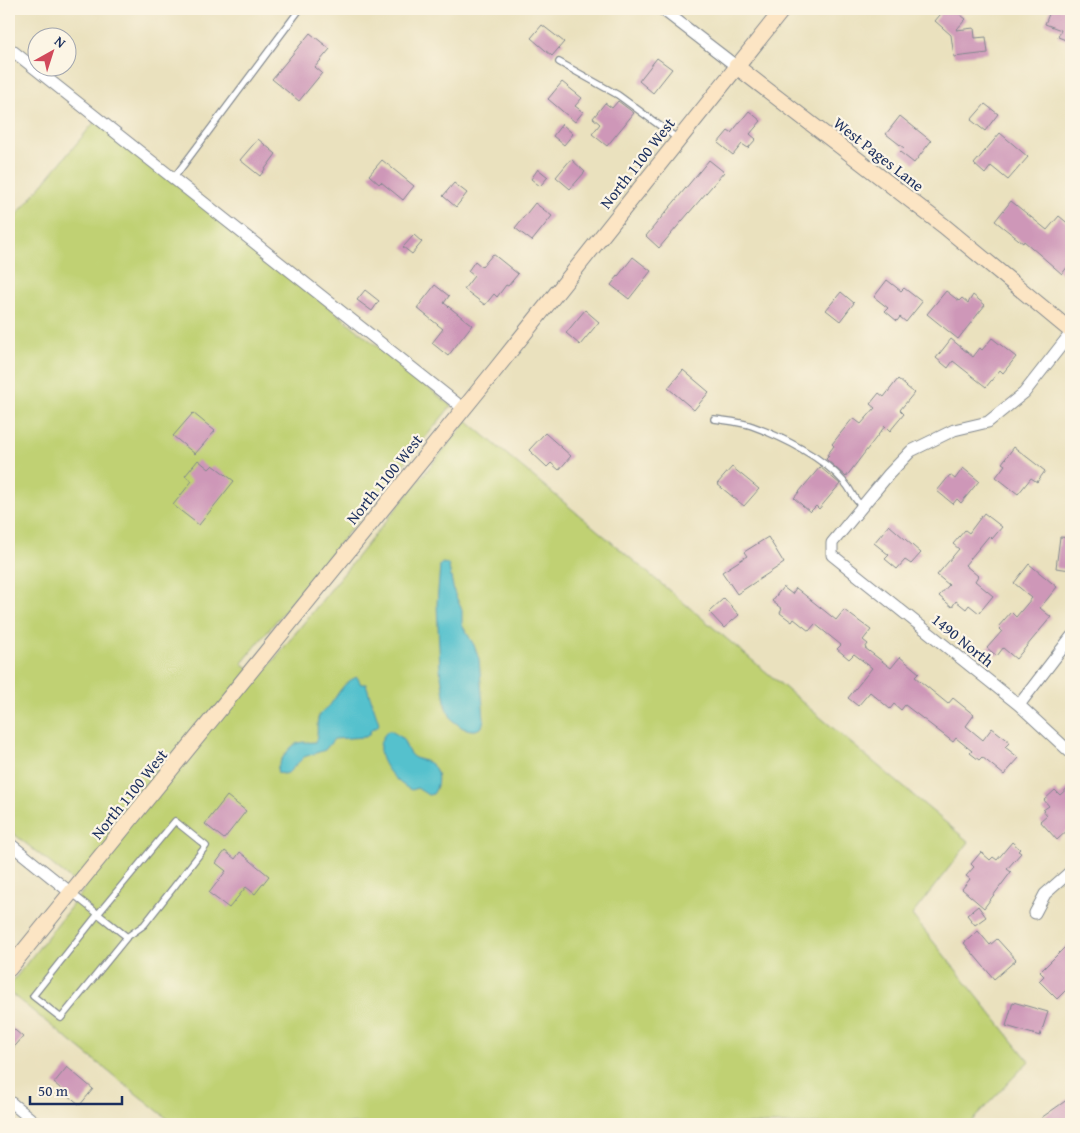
<svg xmlns="http://www.w3.org/2000/svg" width="1080" height="1133" font-family="'Gentium Book Plus',serif">
	<rect width="100%" height="100%" fill="#fcf5e5"/>
	<filter id="ink" filterUnits="userSpaceOnUse"><feTurbulence type="fractalNoise" baseFrequency=".02" numOctaves="2"/><feDisplacementMap in="SourceGraphic" scale="10" xChannelSelector="R" yChannelSelector="G"/><feConvolveMatrix kernelMatrix="1 2 1 2 8 2 1 2 1" color-interpolation-filters="sRGB"/></filter>
	<filter id="wash" filterUnits="userSpaceOnUse"><feTurbulence type="fractalNoise" baseFrequency=".0096" numOctaves="4" result="noise"/><feDisplacementMap in="SourceGraphic" scale="20" xChannelSelector="R" yChannelSelector="G"/><feGaussianBlur stdDeviation="1.12" result="paint"/><feColorMatrix in="noise" values="0 0 0 0 0 0 0 0 0 0 0 0 0 0 0 0 0 1.4 0 .05"/><feComposite in="paint" operator="in"/></filter>
	<g filter="url(#wash)">
		<rect width="100%" height="100%" fill="#eae1be"/>
		<path fill="#c0d173" stroke="#6e8068" d="M 97,119 L 451,406 L 242,663 L 260,677 L 467,421 L 969,842 L 912,915 L 1029,1061 L 969,1124 L 174,1124 L 9,992 L 9,986 L 84,890 L 9,830 L 9,224 Z"/>
		<path fill="#54c1cd" stroke="#387896" d="M 442,563 L 448,564 L 449,567 L 454,592 L 462,610 L 462,625 L 474,645 L 479,659 L 484,719 L 482,727 L 476,730 L 471,730 L 463,728 L 453,721 L 446,708 L 440,669 L 437,604 L 440,565 Z
			M 357,677 L 361,684 L 366,684 L 379,723 L 378,726 L 371,730 L 369,735 L 365,737 L 334,739 L 325,750 L 304,757 L 288,773 L 283,774 L 278,773 L 277,769 C 280,761 289,746 298,743 C 304,741 309,743 315,742 C 319,734 316,727 318,719 C 319,712 326,710 330,705 C 339,693 343,682 357,677 Z
			M 388,731 L 391,731 C 394,733 398,735 401,737 C 406,742 406,750 411,755 C 417,761 426,759 432,765 C 440,771 439,787 433,794 L 428,795 L 417,788 L 412,790 L 409,789 C 391,779 367,750 388,731 Z"/>
		<g id="blocks">
			<path fill="#ce97b8" d="M 945,9 L 953,9 L 966,19 L 956,30 L 974,28 L 975,38 L 986,37 L 988,53 L 954,57 L 951,35 L 935,21 Z
				M 1051,9 L 1071,9 L 1071,42 L 1058,37 L 1061,30 L 1045,24 Z
				M 542,25 L 564,42 L 552,56 L 531,38 Z
				M 310,33 L 330,49 L 315,67 L 322,73 L 299,101 L 272,79 Z
				M 657,58 L 672,69 L 653,93 L 639,81 Z
				M 562,82 L 582,98 L 575,106 L 583,112 L 575,122 L 548,99 Z
				M 618,101 L 634,113 L 607,146 L 592,134 L 600,124 L 593,118 L 605,103 L 612,108 Z
				M 985,104 L 998,114 L 985,131 L 971,120 Z
				M 749,111 L 761,121 L 750,134 L 756,139 L 748,148 L 742,144 L 733,155 L 718,143 L 728,131 L 731,133 Z
				M 900,116 L 931,141 L 914,163 L 900,152 L 904,148 L 886,134 Z
				M 562,124 L 573,134 L 564,145 L 553,136 Z
				M 1000,133 L 1028,157 L 1008,180 L 991,166 L 985,174 L 974,164 Z
				M 258,139 L 276,154 L 260,176 L 240,160 Z
				M 571,159 L 585,172 L 570,189 L 556,177 Z
				M 382,160 L 414,186 L 403,200 L 381,182 L 379,184 L 369,175 Z
				M 709,160 L 724,172 L 659,248 L 646,236 Z
				M 538,169 L 548,177 L 540,186 L 531,179 Z
				M 454,183 L 467,193 L 456,207 L 443,196 Z
				M 1011,201 L 1047,230 L 1059,216 L 1071,226 L 1071,262 L 1062,274 L 1024,241 L 1023,243 L 995,221 Z
				M 535,203 L 552,216 L 532,241 L 515,228 Z
				M 414,235 L 422,242 L 412,254 L 403,247 Z
				M 493,254 L 518,274 L 508,286 L 506,285 L 497,297 L 494,294 L 485,305 L 464,289 L 474,276 L 468,271 L 475,261 L 482,267 Z
				M 633,257 L 651,271 L 629,299 L 611,285 Z
				M 887,280 L 901,291 L 904,288 L 922,302 L 906,322 L 900,317 L 897,321 L 885,311 L 888,308 L 874,297 Z
				M 435,285 L 449,296 L 444,303 L 472,325 L 448,356 L 432,343 L 443,329 L 417,308 Z
				M 365,290 L 379,301 L 372,311 L 357,300 Z
				M 946,291 L 959,301 L 962,298 L 968,303 L 973,295 L 985,305 L 958,339 L 927,314 Z
				M 841,292 L 854,303 L 840,321 L 826,310 Z
				M 585,310 L 599,322 L 580,345 L 566,333 Z
				M 992,338 L 1016,357 L 1003,373 L 1000,370 L 986,387 L 953,361 L 948,368 L 936,358 L 951,339 L 973,357 L 980,348 L 982,350 Z
				M 683,370 L 709,392 L 694,410 L 668,388 Z
				M 898,379 L 914,393 L 900,410 L 904,414 L 890,431 L 885,426 L 846,477 L 826,459 L 829,456 L 827,455 L 834,446 L 832,444 L 853,418 L 861,424 L 875,408 L 870,404 L 879,393 L 884,397 Z
				M 193,413 L 215,431 L 195,454 L 173,436 Z
				M 545,433 L 571,456 L 559,470 L 551,463 L 547,467 L 529,450 Z
				M 1014,447 L 1045,471 L 1037,482 L 1031,478 L 1018,494 L 996,477 L 1005,465 L 1002,463 Z
				M 198,460 L 209,469 L 213,465 L 234,481 L 199,525 L 173,505 L 192,481 L 185,476 Z
				M 732,467 L 759,489 L 744,506 L 717,484 Z
				M 820,467 L 840,484 L 819,509 L 816,506 L 810,512 L 794,498 Z
				M 963,468 L 979,481 L 961,503 L 957,499 L 953,504 L 937,491 L 950,475 L 955,479 Z
				M 984,513 L 1002,527 L 992,539 L 989,536 L 965,565 L 978,576 L 975,581 L 993,596 L 979,613 L 969,605 L 966,609 L 956,601 L 952,607 L 939,596 L 949,585 L 937,575 L 959,549 L 953,544 L 965,530 L 969,533 Z
				M 889,525 L 921,553 L 911,564 L 905,560 L 897,569 L 885,559 L 889,555 L 874,543 Z
				M 768,537 L 784,563 L 737,594 L 722,572 L 747,556 L 744,552 Z
				M 1060,537 L 1071,538 L 1071,570 L 1056,568 Z
				M 1029,564 L 1057,587 L 1040,608 L 1051,617 L 1016,659 L 1003,648 L 997,656 L 987,648 L 1002,631 L 998,627 L 1011,612 L 1016,617 L 1032,598 L 1014,583 Z
				M 783,587 L 792,594 L 796,588 L 836,620 L 844,610 L 871,630 L 863,640 L 868,644 L 865,648 L 891,668 L 900,657 L 919,673 L 915,677 L 948,704 L 953,698 L 974,715 L 966,726 L 983,740 L 992,728 L 1010,742 L 1005,747 L 1019,758 L 1004,775 L 982,757 L 979,760 L 970,753 L 972,751 L 956,738 L 953,742 L 905,705 L 901,710 L 894,704 L 890,709 L 870,692 L 858,706 L 848,698 L 872,668 L 854,654 L 849,659 L 837,649 L 841,645 L 815,624 L 809,631 L 794,619 L 792,622 L 780,613 L 782,609 L 772,601 Z
				M 724,598 L 739,615 L 724,628 L 709,612 Z
				M 1071,785 L 1071,827 L 1057,840 L 1040,821 L 1047,815 L 1043,810 L 1049,806 L 1044,800 L 1055,790 L 1060,795 Z
				M 227,796 L 246,811 L 224,839 L 205,824 Z
				M 1012,842 L 1020,849 L 1018,851 L 1021,853 L 1007,869 L 1011,872 L 984,908 L 962,889 L 970,879 L 966,876 L 974,867 L 971,864 L 981,852 L 990,860 L 993,857 L 997,860 Z
				M 225,851 L 235,859 L 240,852 L 269,876 L 255,894 L 246,887 L 229,908 L 209,893 L 226,871 L 216,863 Z
				M 978,906 L 986,917 L 975,925 L 967,915 Z
				M 978,931 L 990,945 L 997,939 L 1016,960 L 994,979 L 964,943 Z
				M 1071,941 L 1071,985 L 1057,999 L 1039,981 L 1044,976 L 1040,972 Z
				M 1013,1002 L 1048,1012 L 1040,1036 L 1006,1026 Z
				M 9,1025 L 23,1037 L 9,1053 Z
				M 67,1067 L 93,1089 L 80,1105 L 54,1083 Z
				M 1071,1097 L 1071,1118 L 1062,1124 L 1045,1124 L 1041,1118 Z"/>
		</g>
	</g>
	<g filter="url(#ink)">
		<use href="#blocks" fill-opacity="0" stroke="#82888e" stroke-width="1"/>
		<g fill="none" stroke-linecap="round" stroke-linejoin="round">
			<g stroke="#82888e" stroke-width="8">
				<path id="lane" d="M 559,62 L 618,95 L 678,139
					M 173,179 L 300,9
					M 714,419 C 727,421 740,422 752,426 C 782,437 823,457 844,482 C 852,490 852,498 862,506
					M 73,894 L 98,914 L 33,996 L 61,1018 L 127,937 L 144,925 L 206,846 L 175,821 L 98,914 L 127,937"/>
			</g>
			<g stroke="#82888e" stroke-width="13">
				<path id="street" d="M 662,9 L 736,66
					M 9,48 L 464,409
					M 1071,333 L 1024,393 L 988,422 L 954,430 L 911,451 L 889,474 L 832,543 L 832,555 L 1019,705 L 1071,753
					M 1019,705 L 1071,637
					M 9,843 L 71,893
					M 1035,913 L 1045,894 L 1071,871
					M 9,1101 L 37,1124"/>
			</g>
			<g stroke="#82888e" stroke-width="17">
				<path id="secondary" d="M 736,66 L 944,226 L 1071,331
					M 9,969 L 496,369 L 783,9"/>
			</g>
			<use href="#lane" stroke="#fff" stroke-width="5.5"/>
			<use href="#street" stroke="#fff" stroke-width="11"/>
			<use href="#secondary" stroke="#fce5c4" stroke-width="15"/>
		</g>
	</g>
	<g text-anchor="middle" dominant-baseline="central" stroke-width="4.5" stroke-linejoin="round" paint-order="stroke">
		<g font-size="16" fill="#1b2f5e" stroke="#fcf5e5">
			<text transform="translate(879 154) rotate(38)">West Pages Lane</text>
			<text transform="translate(637 163) rotate(-52)">North 1100 West</text>
			<text transform="translate(384 479) rotate(-51)">North 1100 West</text>
			<text transform="translate(963 640) rotate(39)">1490 North</text>
			<text transform="translate(129 794) rotate(-51)">North 1100 West</text>
		</g>
	</g>
	<rect width="1080" height="1133" fill="none" stroke="#fcf5e5" stroke-width="30"/>
	<g transform="translate(52 52) rotate(39)"><circle r="24" fill="#fcf5e5" stroke="#a2a6af"/>
	<path d="M0-4L9 19L0 12L-9 19Z" fill="#d1495b"/>
	<text y="-8" font-size="14" font-weight="bold" text-anchor="middle" fill="#1b2f5e">N</text>
	</g>
	<path d="M30 1096v8h92v-8" fill="none" stroke="#1b2f5e" stroke-width="2.5"/>
	<text x="38" y="1096" font-size="15" fill="#1b2f5e" stroke="#fcf5e5" stroke-width="4" paint-order="stroke">50 m</text>
</svg>
